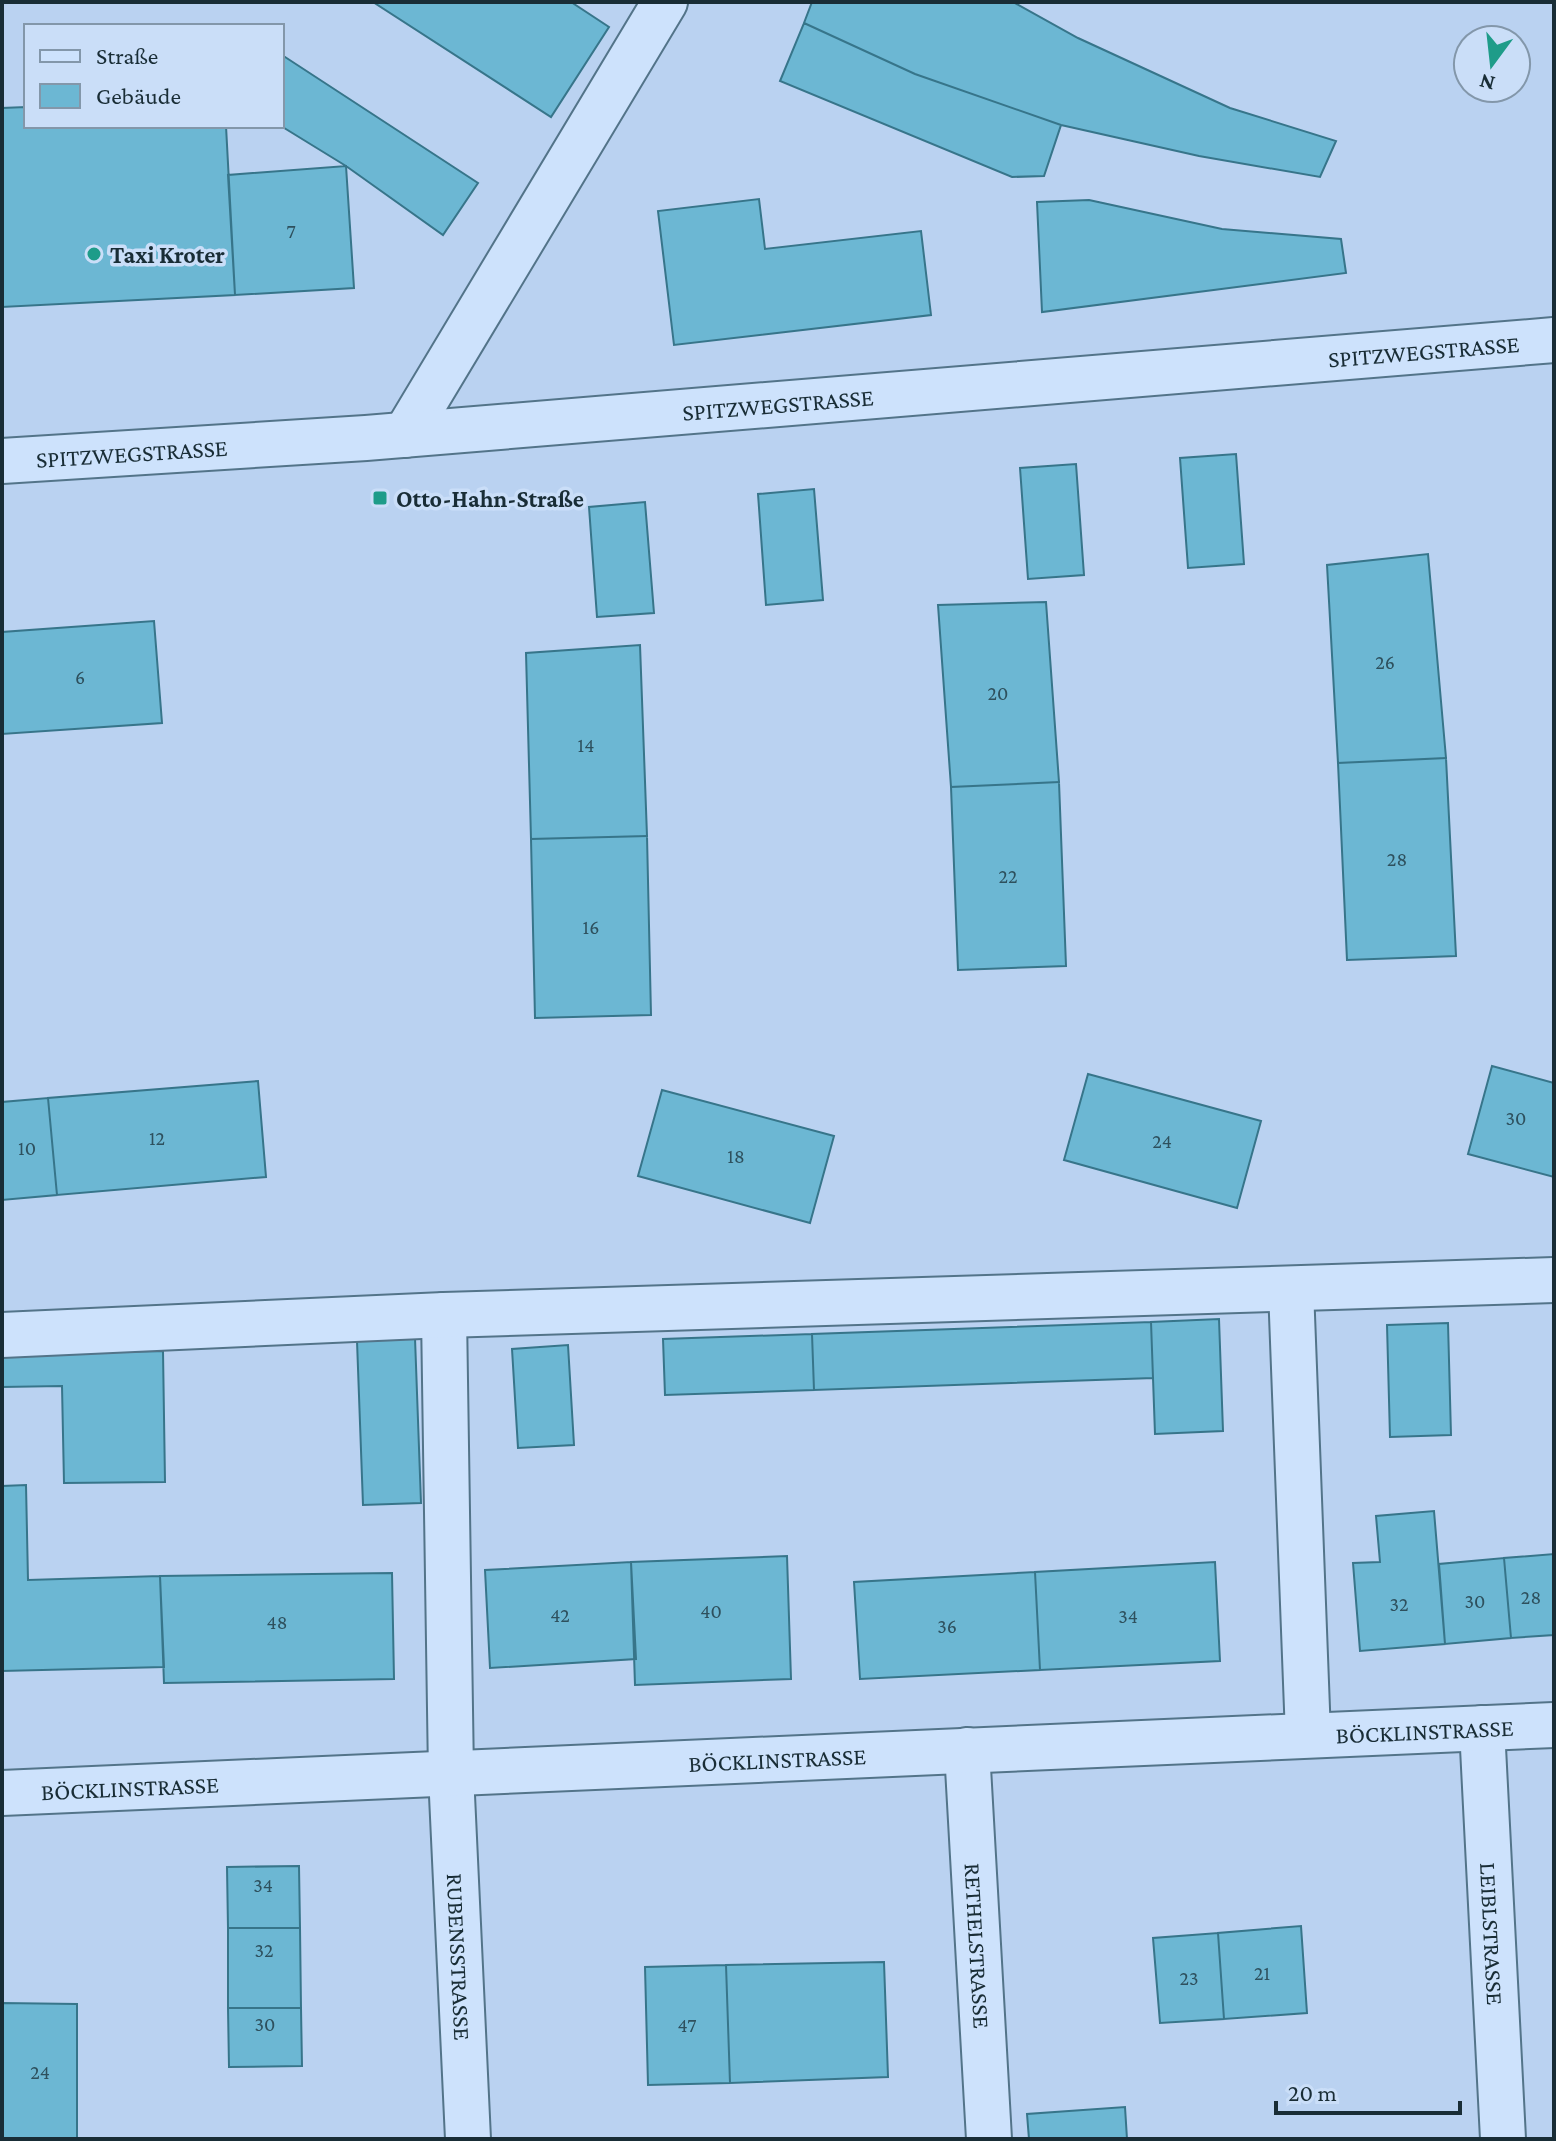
<svg xmlns="http://www.w3.org/2000/svg" width="1556" height="2141" font-family="'Crimson Pro',serif">
	<rect width="100%" height="100%" fill="#bad2f1"/>
	<path fill="#6cb7d3" stroke="#37758a" stroke-width="2" d="M 373,2 L 571,2 L 609,27 L 551,117 Z
		M 812,2 L 1013,2 L 1078,38 L 1230,108 L 1336,141 L 1320,177 L 1199,156 L 1061,125 L 915,74 L 804,23 Z
		M 804,23 L 915,74 L 1061,125 L 1044,176 L 1012,177 L 780,81 Z
		M 282,55 L 478,183 L 443,235 L 346,166 L 281,126 Z
		M 26,107 L 26,126 L 226,126 L 235,295 L 2,307 L 2,108 Z
		M 346,166 L 354,288 L 235,295 L 228,175 Z
		M 759,199 L 765,249 L 921,231 L 931,315 L 674,345 L 658,211 Z
		M 1089,200 L 1222,229 L 1341,239 L 1346,273 L 1042,312 L 1037,202 Z
		M 1236,454 L 1244,564 L 1188,568 L 1180,458 Z
		M 1076,464 L 1084,575 L 1028,579 L 1020,468 Z
		M 814,489 L 823,600 L 766,605 L 758,494 Z
		M 645,502 L 654,613 L 597,617 L 589,507 Z
		M 1428,554 L 1446,758 L 1338,763 L 1327,565 Z
		M 1046,602 L 1059,782 L 951,787 L 938,605 Z
		M 154,621 L 162,723 L 2,734 L 2,632 Z
		M 640,645 L 647,836 L 531,839 L 526,653 Z
		M 1446,758 L 1456,956 L 1347,960 L 1338,763 Z
		M 1059,782 L 1066,966 L 958,970 L 951,787 Z
		M 647,836 L 651,1015 L 535,1018 L 531,839 Z
		M 1492,1066 L 1554,1083 L 1554,1177 L 1468,1154 Z
		M 1088,1074 L 1261,1121 L 1237,1208 L 1064,1160 Z
		M 258,1081 L 266,1177 L 57,1195 L 48,1098 Z
		M 662,1090 L 834,1136 L 810,1223 L 638,1176 Z
		M 48,1098 L 57,1195 L 2,1200 L 2,1102 Z
		M 1219,1319 L 1223,1431 L 1155,1434 L 1151,1322 Z
		M 1151,1322 L 1153,1378 L 814,1390 L 812,1334 Z
		M 1448,1323 L 1451,1435 L 1390,1437 L 1387,1325 Z
		M 812,1334 L 814,1390 L 665,1395 L 663,1339 Z
		M 415,1338 L 421,1503 L 363,1505 L 357,1341 Z
		M 568,1345 L 574,1445 L 518,1448 L 512,1349 Z
		M 163,1351 L 165,1482 L 64,1483 L 62,1386 L 2,1387 L 2,1354 Z
		M 26,1485 L 28,1580 L 160,1576 L 164,1667 L 2,1671 L 2,1486 Z
		M 1434,1511 L 1445,1644 L 1360,1651 L 1353,1563 L 1380,1562 L 1376,1516 Z
		M 1554,1554 L 1554,1635 L 1511,1638 L 1504,1558 Z
		M 787,1556 L 791,1679 L 635,1685 L 631,1562 Z
		M 1504,1558 L 1511,1638 L 1445,1644 L 1439,1564 Z
		M 631,1562 L 636,1659 L 490,1668 L 485,1570 Z
		M 1215,1562 L 1220,1661 L 1040,1670 L 1035,1572 Z
		M 1035,1572 L 1040,1670 L 860,1679 L 854,1582 Z
		M 392,1573 L 394,1679 L 164,1683 L 160,1576 Z
		M 299,1866 L 300,1928 L 228,1928 L 227,1867 Z
		M 1301,1926 L 1307,2013 L 1224,2019 L 1218,1933 Z
		M 228,1928 L 300,1928 L 301,2008 L 228,2008 Z
		M 1218,1933 L 1224,2019 L 1160,2023 L 1153,1938 Z
		M 884,1962 L 888,2077 L 730,2083 L 726,1965 Z
		M 726,1965 L 730,2083 L 648,2085 L 645,1967 Z
		M 2,2003 L 77,2004 L 77,2139 L 2,2139 Z
		M 228,2008 L 301,2008 L 302,2066 L 229,2067 Z
		M 1125,2107 L 1127,2139 L 1029,2139 L 1027,2114 Z"/>
	<g fill="none" stroke-linecap="round" stroke-linejoin="round">
		<g stroke="#537489" stroke-width="48">
			<g id="minor">
				<path d="M 405,435 L 665,2"/>
				<path id="s1" d="M 2,461 L 366,438 L 1554,340"/>
				<path d="M 1291,1289 L 1308,1735"/>
				<path id="s2" d="M 444,1315 L 451,1774 L 468,2139"/>
				<path d="M 2,1335 L 444,1315 L 1554,1280"/>
				<path id="s3" d="M 1482,1728 L 1503,2139"/>
				<path id="s4" d="M 967,1750 L 989,2139"/>
				<path id="s5" d="M 2,1793 L 1554,1725"/>
			</g>
		</g>
		<use href="#minor" stroke="#cde2fc" stroke-width="44"/>
	</g>
	<g fill="#1e9c89" stroke="#cadef8" stroke-width="3">
		<circle cx="94" cy="254" r="8"/>
		<rect x="372" y="490" width="16" height="16" rx="4"/>
	</g>
	<g text-anchor="middle" dominant-baseline="central" stroke-width="7" stroke-linejoin="round" paint-order="stroke">
		<g font-size="20" fill="#2e505d">
			<text x="291" y="231">7</text>
			<text x="1385" y="662">26</text>
			<text x="80" y="677">6</text>
			<text x="998" y="693">20</text>
			<text x="586" y="745">14</text>
			<text x="1397" y="859">28</text>
			<text x="1008" y="876">22</text>
			<text x="591" y="927">16</text>
			<text x="1516" y="1118">30</text>
			<text x="157" y="1138">12</text>
			<text x="1162" y="1141">24</text>
			<text x="27" y="1148">10</text>
			<text x="736" y="1156">18</text>
			<text x="1531" y="1597">28</text>
			<text x="1475" y="1601">30</text>
			<text x="1399" y="1604">32</text>
			<text x="711" y="1611">40</text>
			<text x="560" y="1615">42</text>
			<text x="1128" y="1616">34</text>
			<text x="277" y="1622">48</text>
			<text x="947" y="1626">36</text>
			<text x="263" y="1885">34</text>
			<text x="264" y="1950">32</text>
			<text x="1262" y="1973">21</text>
			<text x="1189" y="1978">23</text>
			<text x="265" y="2024">30</text>
			<text x="687" y="2025">47</text>
			<text x="40" y="2072">24</text>
		</g>
		<g font-size="24" font-weight="bold" fill="#192d36" stroke="#cadef8" text-anchor="start">
			<text x="110" y="254">Taxi Kroter</text>
			<text x="396" y="498">Otto-Hahn-Straße</text>
		</g>
		<g font-size="24" fill="#192d36" stroke="#cadef8">
			<text stroke="none"><textPath href="#s1" startOffset="1426">SPITZWEGSTRASSE</textPath></text>
			<text stroke="none"><textPath href="#s1" startOffset="778">SPITZWEGSTRASSE</textPath></text>
			<text stroke="none"><textPath href="#s1" startOffset="130">SPITZWEGSTRASSE</textPath></text>
			<text stroke="none"><textPath href="#s5" startOffset="1424">BÖCKLINSTRASSE</textPath></text>
			<text stroke="none"><textPath href="#s5" startOffset="776">BÖCKLINSTRASSE</textPath></text>
			<text stroke="none"><textPath href="#s5" startOffset="128">BÖCKLINSTRASSE</textPath></text>
			<text stroke="none"><textPath href="#s3" startOffset="206">LEIBLSTRASSE</textPath></text>
			<text stroke="none"><textPath href="#s4" startOffset="196">RETHELSTRASSE</textPath></text>
			<text stroke="none"><textPath href="#s2" startOffset="642">RUBENSSTRASSE</textPath></text>
		</g>
	</g>
	<rect width="1556" height="2141" fill="none" stroke="#192d36" stroke-width="8"/>
	<rect x="24" y="24" width="260" height="104" fill="#cadef8" stroke="#8397aa" stroke-width="2"/>
	<rect x="40" y="50" width="40" height="12" fill="#cde2fc" stroke="#8397aa" stroke-width="2"/>
	<text x="96" y="64" font-size="24" fill="#192d36">Straße</text>
	<rect x="40" y="84" width="40" height="24" fill="#6cb7d3" stroke="#8397aa" stroke-width="2"/>
	<text x="96" y="104" font-size="24" fill="#192d36">Gebäude</text>
	<g transform="translate(1492 64) rotate(195)"><circle r="38" fill="#cadef8" stroke="#8397aa" stroke-width="2"/>
	<path d="M0-6L14 30L0 20L-14 30Z" fill="#1e9c89"/>
	<text y="-12" font-size="22" font-weight="bold" text-anchor="middle" fill="#192d36">N</text>
	</g>
	<path d="M1276 2101v12h184v-12" fill="none" stroke="#192d36" stroke-width="4"/>
	<text x="1288" y="2101" font-size="24" fill="#192d36" stroke="#cadef8" stroke-width="6" paint-order="stroke">20 m</text>
</svg>
